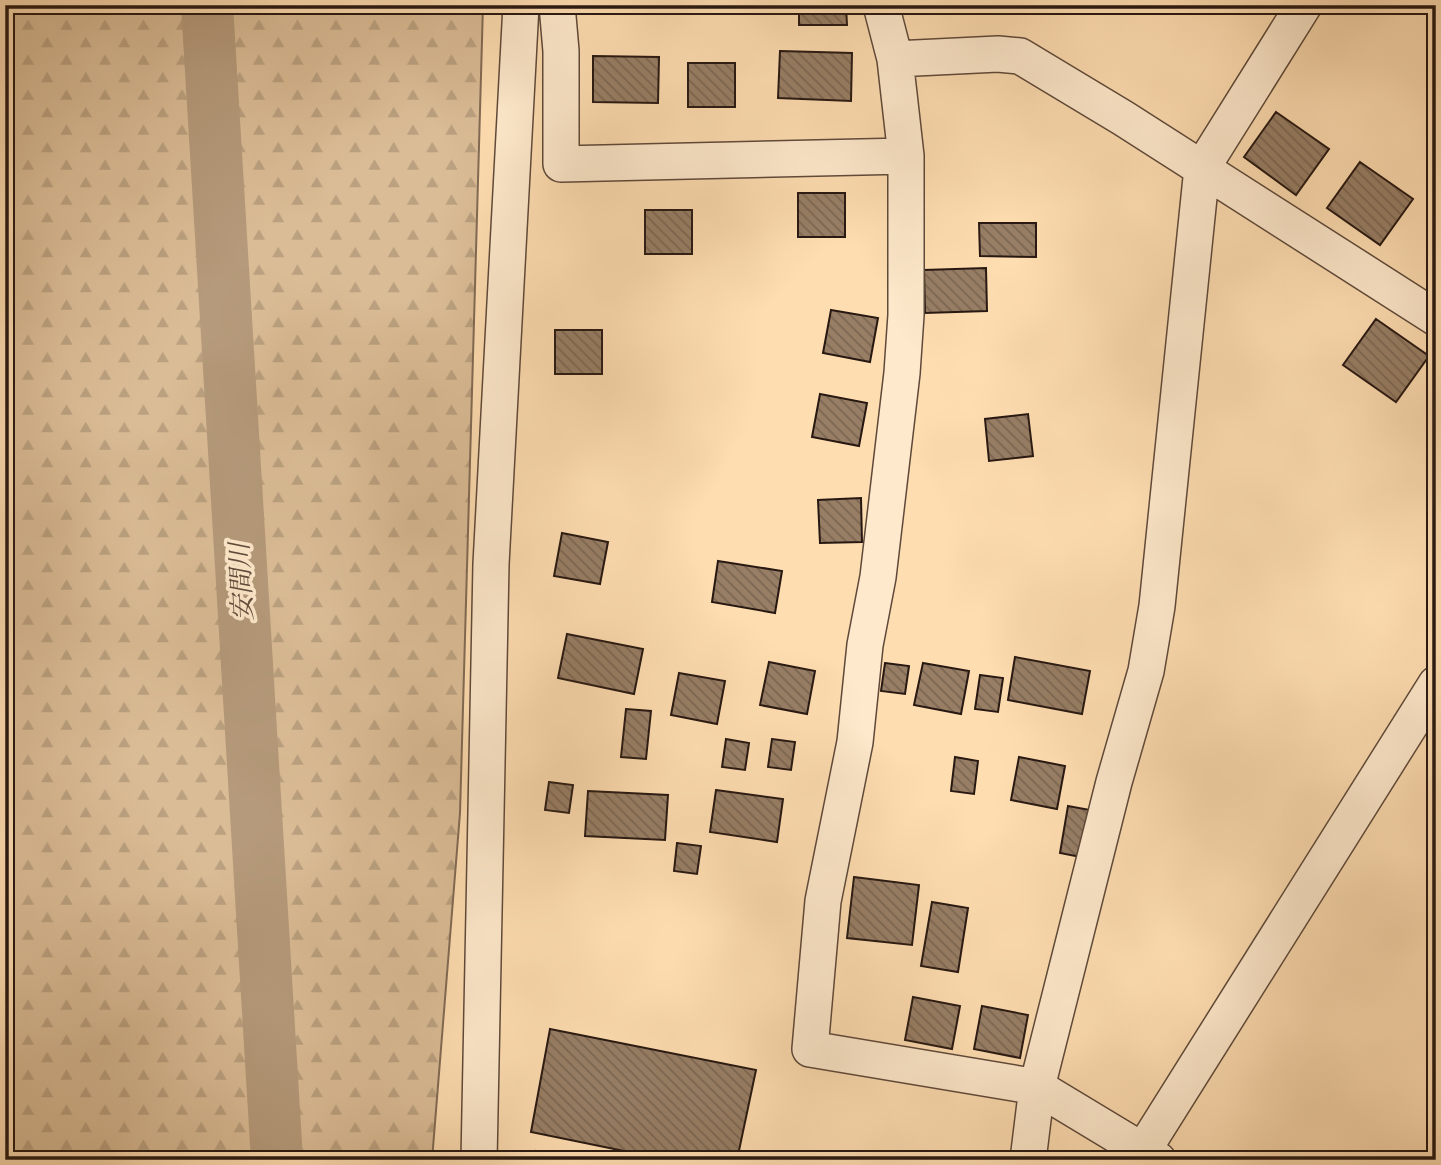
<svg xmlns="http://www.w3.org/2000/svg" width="1441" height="1165" font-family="'IM FELL Double Pica','Noto Serif JP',serif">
	<defs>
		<pattern id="forest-firs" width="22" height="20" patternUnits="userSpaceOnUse" patternTransform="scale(1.75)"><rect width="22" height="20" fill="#dabc96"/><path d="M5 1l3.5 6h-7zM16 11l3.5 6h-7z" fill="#bba180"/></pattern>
		<pattern id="building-back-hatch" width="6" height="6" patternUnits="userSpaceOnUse" patternTransform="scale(1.75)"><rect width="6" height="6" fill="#977e65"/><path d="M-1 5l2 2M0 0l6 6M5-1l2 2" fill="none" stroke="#7b6652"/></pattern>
	</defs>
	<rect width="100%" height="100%" fill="#feddb1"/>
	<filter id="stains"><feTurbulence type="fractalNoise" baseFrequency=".00286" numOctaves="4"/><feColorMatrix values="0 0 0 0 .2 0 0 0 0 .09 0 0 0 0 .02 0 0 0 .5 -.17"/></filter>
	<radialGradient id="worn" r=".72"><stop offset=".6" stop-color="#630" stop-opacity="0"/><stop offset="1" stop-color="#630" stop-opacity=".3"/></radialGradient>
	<path fill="url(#forest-firs)" stroke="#816a54" stroke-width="2" d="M 5,5 L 483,5 L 460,813 L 432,1160 L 5,1160 Z"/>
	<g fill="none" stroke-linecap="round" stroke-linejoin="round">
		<path stroke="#b59a7b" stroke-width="52" d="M 207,5 L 277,1160"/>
	</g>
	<path fill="url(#building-back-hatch)" stroke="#281812" stroke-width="2" d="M 799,5 L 846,5 L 847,25 L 799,25 Z
		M 780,51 L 852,53 L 851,101 L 778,98 Z
		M 593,56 L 659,57 L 658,103 L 593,102 Z
		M 688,63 L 735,63 L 735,107 L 688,107 Z
		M 1276,112 L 1329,149 L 1296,195 L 1244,157 Z
		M 1360,162 L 1413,199 L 1380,245 L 1327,208 Z
		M 798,193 L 845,193 L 845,237 L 798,237 Z
		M 645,210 L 692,210 L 692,254 L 645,254 Z
		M 979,223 L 1036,223 L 1036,257 L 980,256 Z
		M 986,268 L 987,311 L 925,313 L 924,270 Z
		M 831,310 L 878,318 L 870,362 L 823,353 Z
		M 1376,319 L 1429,356 L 1396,402 L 1343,365 Z
		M 555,330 L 602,330 L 602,374 L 555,374 Z
		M 820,394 L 867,403 L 859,446 L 812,437 Z
		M 1028,414 L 1033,456 L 989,461 L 985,419 Z
		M 861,498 L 862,542 L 820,543 L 818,500 Z
		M 562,533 L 608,542 L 600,584 L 554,576 Z
		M 718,561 L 782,571 L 775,613 L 712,602 Z
		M 567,634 L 643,649 L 634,694 L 558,678 Z
		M 1015,657 L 1090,671 L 1082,714 L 1008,700 Z
		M 769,662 L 815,671 L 807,714 L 760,705 Z
		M 885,663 L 909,666 L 905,694 L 881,691 Z
		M 923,663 L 969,671 L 961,714 L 914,705 Z
		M 679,673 L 725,681 L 717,724 L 671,715 Z
		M 980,675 L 1003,678 L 998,712 L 975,709 Z
		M 626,709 L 651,711 L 646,759 L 621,757 Z
		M 726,739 L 749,743 L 745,770 L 722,767 Z
		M 772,739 L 795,742 L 791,770 L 768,767 Z
		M 955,757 L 978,761 L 974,794 L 951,791 Z
		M 1019,757 L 1065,766 L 1057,809 L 1011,800 Z
		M 549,782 L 573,785 L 569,813 L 545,810 Z
		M 716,790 L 783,799 L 777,842 L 710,832 Z
		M 588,791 L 668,795 L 665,840 L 585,836 Z
		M 1068,806 L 1090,810 L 1081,857 L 1060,853 Z
		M 677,843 L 701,846 L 697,874 L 674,871 Z
		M 854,877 L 919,885 L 912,945 L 847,938 Z
		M 932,902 L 968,908 L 958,972 L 921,966 Z
		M 913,997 L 960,1006 L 952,1049 L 905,1040 Z
		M 982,1006 L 1028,1015 L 1020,1058 L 974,1049 Z
		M 550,1029 L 756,1070 L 737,1160 L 668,1160 L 531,1132 Z
		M 536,1151 L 578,1160 L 534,1160 Z"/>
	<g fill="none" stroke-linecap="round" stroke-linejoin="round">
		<g stroke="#5e493a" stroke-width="38">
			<path id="minor" d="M 557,5 L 561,51 L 561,164 L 906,156
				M 881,5 L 895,59 L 906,156 L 906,315 L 902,373 L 878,577 L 865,645 L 855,742 L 823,901 L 810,1049 L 1037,1087 L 1158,1160
				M 895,59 L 998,54 L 1020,56 L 1123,118 L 1436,318
				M 479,1160 L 491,564 L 521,5
				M 1028,1160 L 1037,1087 L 1114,782 L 1146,671 L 1157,606 L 1202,168 L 1304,5
				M 1137,1160 L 1436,684"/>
		</g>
		<use href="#minor" stroke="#fee9cc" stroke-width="35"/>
	</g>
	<g text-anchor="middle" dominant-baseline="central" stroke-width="7" stroke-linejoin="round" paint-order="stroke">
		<g font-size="26" font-style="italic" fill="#604c3c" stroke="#fee9cc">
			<text transform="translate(242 582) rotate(-93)">安間川</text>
		</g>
	</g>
	<rect width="1441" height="1165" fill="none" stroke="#feddb1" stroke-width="28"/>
	<rect x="7" y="7" width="1427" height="1151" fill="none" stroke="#281812" stroke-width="3.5"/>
	<rect x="14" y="14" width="1413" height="1137" fill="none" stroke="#281812" stroke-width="2"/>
	<rect width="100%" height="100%" filter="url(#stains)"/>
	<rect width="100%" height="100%" fill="url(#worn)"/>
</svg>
